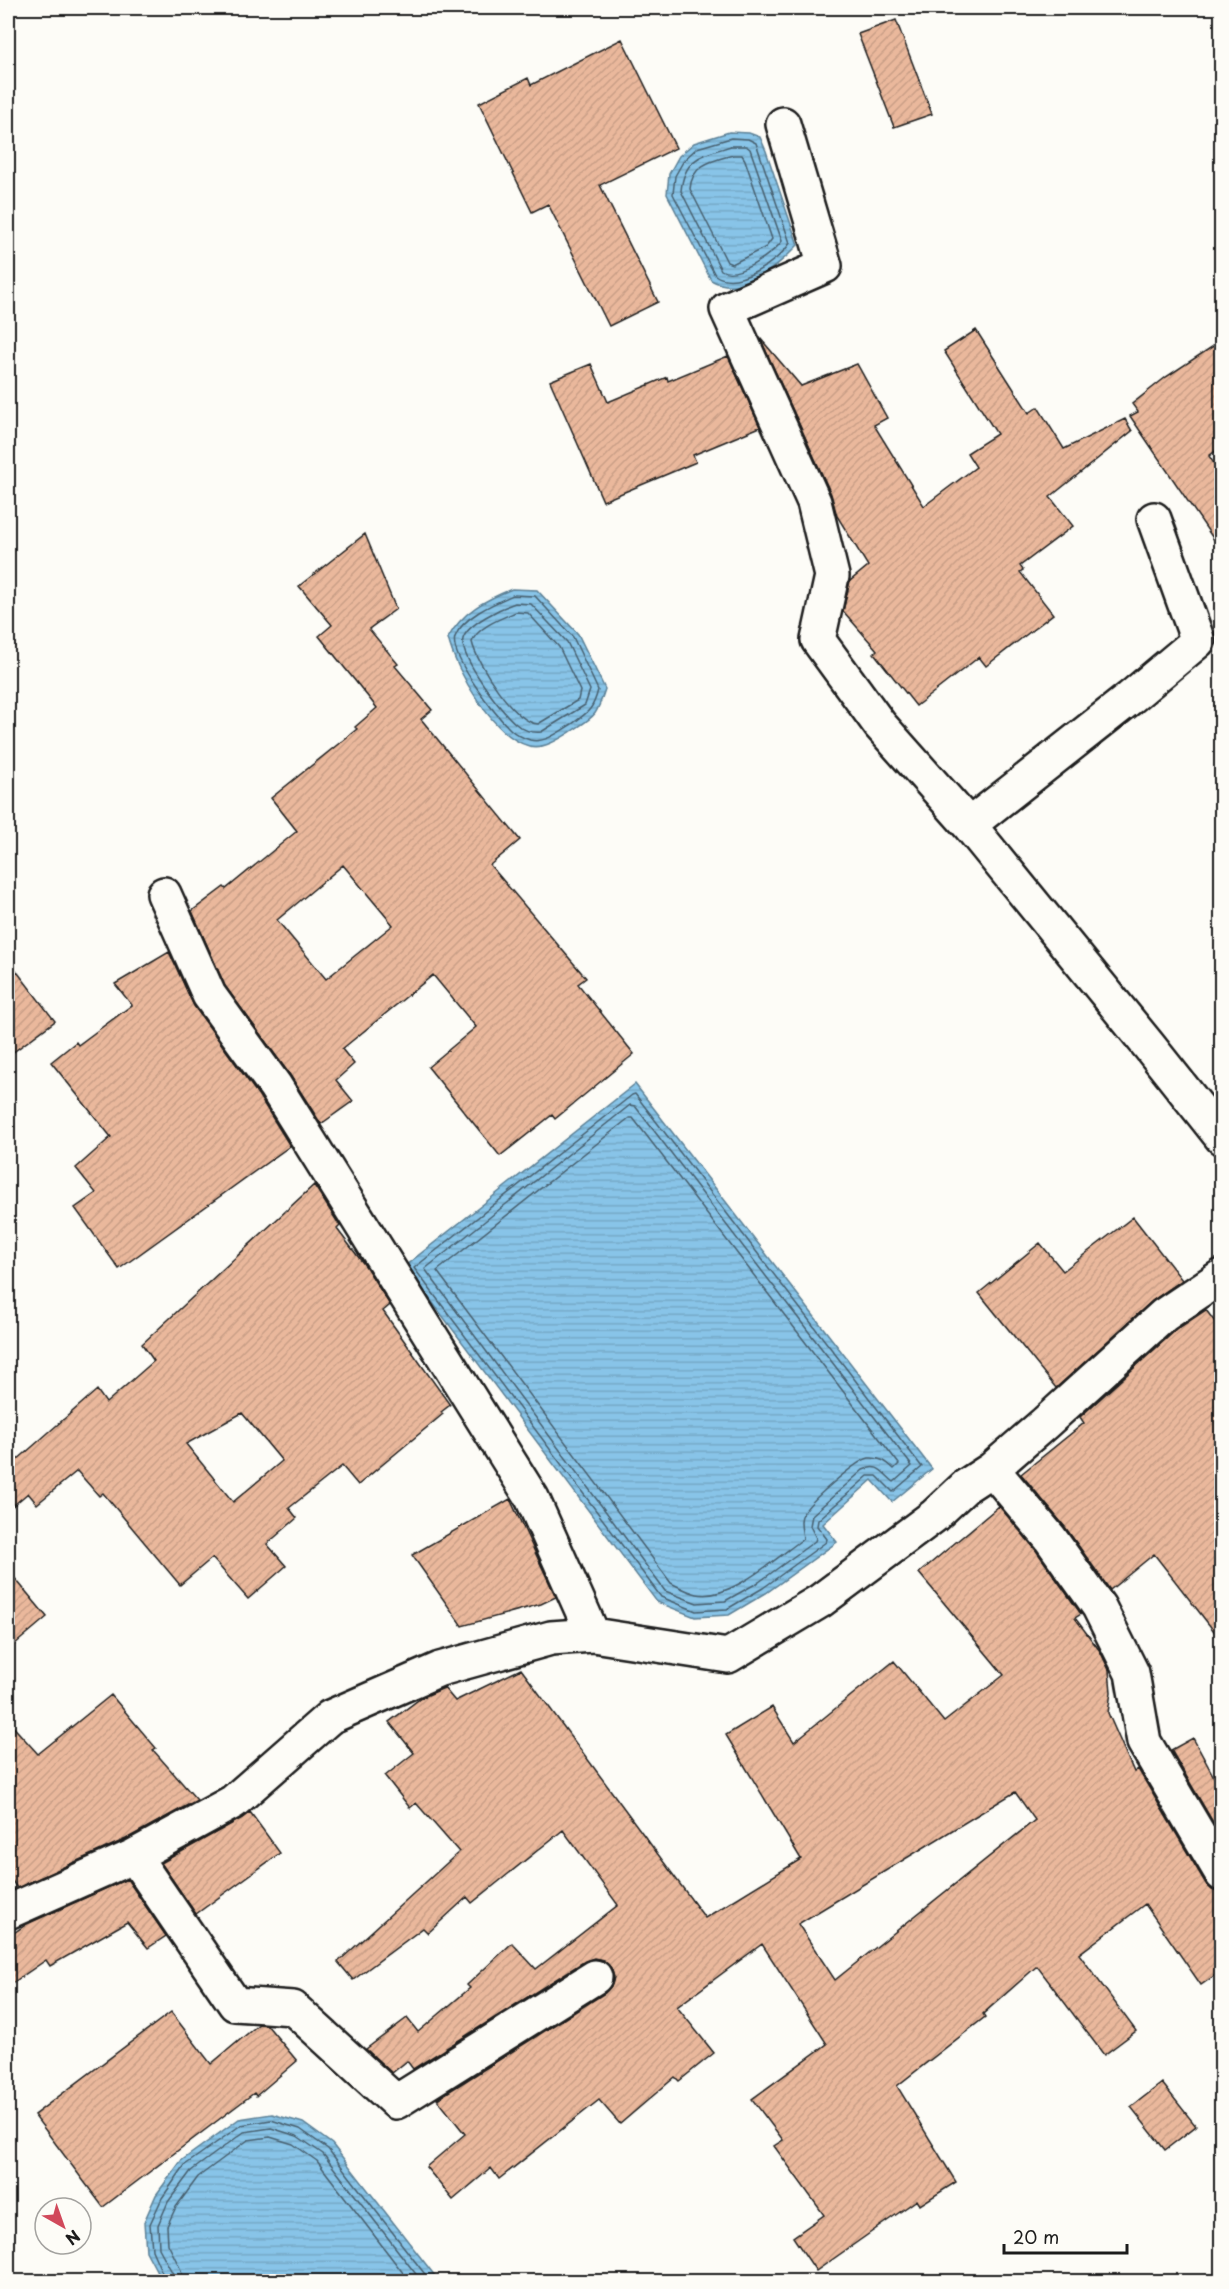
<svg xmlns="http://www.w3.org/2000/svg" width="1229" height="2289" font-family="'Playpen Sans',sans-serif">
	<defs>
		<pattern id="water-rules" width="6" height="5" patternUnits="userSpaceOnUse" patternTransform="scale(1.5)"><rect width="6" height="5" fill="#88c4e8"/><path d="M0 2.5h6" fill="none" stroke="#75a8c6"/></pattern>
		<pattern id="building-hatch" width="6" height="6" patternUnits="userSpaceOnUse" patternTransform="scale(1.5)"><rect width="6" height="6" fill="#eab89c"/><path d="M-1 1l2-2M0 6l6-6M5 7l2-2" fill="none" stroke="#c89e86"/></pattern>
	</defs>
	<rect width="100%" height="100%" fill="#fdfcf7"/>
	<filter id="ink" filterUnits="userSpaceOnUse"><feTurbulence type="fractalNoise" baseFrequency=".0167" numOctaves="2"/><feDisplacementMap in="SourceGraphic" scale="12" xChannelSelector="R" yChannelSelector="G"/><feConvolveMatrix kernelMatrix="1 2 1 2 8 2 1 2 1" color-interpolation-filters="sRGB"/></filter>
	<g filter="url(#ink)">
		<path fill="url(#water-rules)" stroke="#5d8196" stroke-width="1.5" d="M 729,132 L 749,133 L 760,137 L 766,151 L 798,245 C 777,267 742,298 711,280 L 667,194 L 669,174 L 679,156 L 694,143 Z
			M 512,589 L 537,590 L 578,634 L 605,689 C 596,717 596,715 572,731 C 561,738 543,750 529,746 C 494,737 456,672 448,638 C 462,612 485,600 512,589 Z
			M 635,1084 L 932,1469 L 892,1502 L 872,1480 L 823,1524 L 837,1542 L 766,1593 L 729,1615 L 695,1617 L 657,1602 L 405,1266 Z
			M 272,2114 L 303,2123 L 332,2144 L 439,2281 L 162,2281 L 146,2251 L 144,2222 L 156,2195 L 181,2161 L 239,2119 Z"/>
		<g fill="none" stroke-linecap="round" stroke-linejoin="round">
			<path stroke="#475f6e" stroke-width="1.5" d="M 731,138 L 748,139 L 756,143 L 790,243 C 778,262 737,290 715,275 L 673,194 L 675,176 L 684,160 L 697,148 Z
				M 731,146 L 746,146 L 750,149 L 782,241 C 773,254 736,280 721,270 L 681,191 C 684,157 703,155 731,146 Z
				M 733,155 L 742,155 L 745,160 L 772,239 L 766,247 L 732,264 L 727,262 L 690,189 C 692,164 712,161 733,155 Z
				M 513,595 L 535,596 L 573,637 L 598,690 C 593,710 588,712 572,724 C 561,731 544,744 530,740 C 524,738 515,734 510,729 C 496,715 449,657 455,637 C 462,617 495,603 513,595 Z
				M 515,603 L 531,604 L 567,642 L 590,690 L 585,705 L 541,732 C 532,733 522,730 516,724 C 502,712 459,657 463,639 C 467,624 501,608 515,603 Z
				M 516,612 L 528,613 L 559,647 L 580,691 L 578,700 L 538,724 C 515,723 477,664 472,642 C 477,627 502,618 516,612 Z
				M 635,1094 L 922,1467 L 893,1492 L 877,1476 L 868,1476 L 818,1520 L 817,1526 L 827,1539 L 826,1542 L 763,1588 L 727,1609 L 696,1611 L 661,1597 L 414,1268 L 632,1095 Z
				M 630,1105 L 635,1106 L 912,1466 L 894,1482 C 883,1474 879,1462 863,1470 L 812,1515 L 810,1526 L 816,1538 L 815,1541 L 759,1582 L 725,1601 L 697,1603 L 665,1591 L 425,1269 Z
				M 629,1118 L 633,1118 L 899,1464 L 894,1469 C 887,1462 880,1457 869,1458 C 857,1460 806,1504 802,1516 C 799,1524 803,1532 803,1539 C 777,1557 730,1601 697,1594 C 688,1592 679,1587 671,1583 L 437,1271 Z
				M 166,2282 L 152,2250 L 150,2224 L 162,2198 L 185,2165 L 241,2125 L 271,2120 L 300,2129 L 328,2149 L 431,2282
				M 174,2282 L 173,2274 L 159,2248 L 158,2225 L 168,2202 L 191,2171 L 244,2132 L 271,2128 L 297,2136 L 323,2154 L 422,2282
				M 183,2282 L 181,2270 L 168,2244 L 167,2226 L 176,2207 L 198,2177 L 248,2140 L 270,2137 L 293,2144 L 317,2161 L 410,2282"/>
		</g>
		<path fill="url(#building-hatch)" stroke="#1c1c1c" stroke-width="1.5" fill-rule="evenodd" d="M 896,20 L 932,114 L 894,127 L 858,34 Z
			M 622,39 L 676,148 L 600,185 L 658,302 L 609,326 L 548,204 L 532,212 L 479,103 L 528,78 L 531,85 Z
			M 976,330 L 1029,413 L 1038,407 L 1064,449 L 1125,419 L 1132,431 L 1050,497 L 1073,526 L 1020,566 L 1023,570 L 1020,572 L 1053,614 L 986,666 L 979,657 L 916,706 L 874,653 L 877,650 L 843,611 L 850,581 L 868,566 L 837,516 L 831,494 L 760,338 L 801,386 L 857,364 L 887,418 L 874,425 L 924,506 L 976,467 L 967,453 L 997,434 L 944,351 Z
			M 1221,341 L 1221,447 L 1209,456 L 1221,474 L 1221,550 L 1130,416 L 1138,412 L 1132,404 L 1166,377 Z
			M 728,356 L 760,427 L 693,455 L 696,462 L 603,501 L 550,381 L 591,364 L 608,402 L 667,377 L 668,381 Z
			M 365,534 L 396,609 L 369,629 L 398,664 L 395,666 L 432,710 L 421,719 L 520,840 L 490,865 L 586,978 L 578,984 L 634,1054 L 555,1119 L 552,1115 L 500,1156 L 428,1067 L 476,1027 L 433,975 L 342,1049 L 354,1064 L 336,1080 L 353,1101 L 321,1124 L 290,1075 L 225,986 L 192,911 L 224,887 L 226,889 L 297,831 L 271,798 L 357,729 L 355,727 L 377,708 L 319,636 L 332,625 L 299,586 ZM 343,865 L 393,925 L 326,979 L 277,920 Z
			M 169,952 L 194,1006 L 259,1096 L 290,1146 L 119,1269 L 75,1208 L 96,1193 L 76,1168 L 111,1137 L 51,1062 L 76,1042 L 78,1045 L 132,1005 L 115,984 Z
			M 8,960 L 55,1021 L 8,1056 Z
			M 314,1185 L 340,1226 L 337,1229 L 366,1267 L 390,1305 L 383,1311 L 450,1405 L 441,1412 L 443,1414 L 358,1485 L 342,1466 L 289,1508 L 297,1518 L 267,1544 L 286,1566 L 248,1599 L 212,1558 L 180,1585 L 103,1493 L 99,1496 L 77,1471 L 37,1504 L 28,1493 L 8,1510 L 8,1468 L 97,1390 L 106,1403 L 154,1361 L 142,1344 ZM 242,1413 L 282,1461 L 233,1502 L 186,1444 Z
			M 1133,1217 L 1182,1280 L 1152,1301 L 1056,1388 L 979,1293 L 1040,1243 L 1063,1271 Z
			M 1206,1310 L 1221,1330 L 1221,1640 L 1154,1554 L 1110,1590 L 1065,1527 L 1021,1474 L 1084,1423 L 1080,1417 L 1176,1330 Z
			M 510,1499 L 556,1597 L 541,1604 L 462,1626 L 412,1555 Z
			M 999,1506 L 1035,1549 L 1081,1614 L 1075,1618 L 1100,1651 L 1109,1670 L 1111,1692 L 1108,1713 L 1134,1772 L 1138,1769 L 1206,1884 L 1212,1890 L 1221,1893 L 1221,1971 L 1201,1985 L 1145,1904 L 1079,1954 L 1136,2031 L 1104,2055 L 1037,1966 L 983,2014 L 985,2017 L 897,2086 L 956,2182 L 920,2205 L 917,2200 L 816,2271 L 793,2237 L 824,2215 L 774,2146 L 783,2140 L 752,2099 L 827,2044 L 762,1944 L 677,2007 L 714,2053 L 679,2081 L 675,2077 L 620,2124 L 599,2100 L 499,2179 L 491,2168 L 453,2200 L 426,2167 L 465,2134 L 437,2099 L 605,1993 L 612,1985 L 614,1977 L 611,1968 L 603,1960 L 594,1958 L 585,1961 L 413,2069 L 407,2061 L 392,2073 L 366,2049 L 407,2018 L 418,2032 L 470,1988 L 467,1985 L 512,1943 L 536,1969 L 618,1905 L 563,1830 L 472,1903 L 467,1897 L 428,1933 L 423,1928 L 353,1980 L 338,1962 L 459,1852 L 416,1803 L 410,1808 L 385,1776 L 414,1753 L 389,1722 L 421,1698 L 444,1688 L 455,1701 L 521,1669 L 705,1918 L 801,1859 L 726,1735 L 772,1707 L 794,1742 L 894,1661 L 944,1722 L 1004,1675 L 919,1573 ZM 1015,1792 L 1035,1820 L 835,1980 L 798,1924 Z
			M 8,1570 L 47,1617 L 8,1650 Z
			M 111,1695 L 156,1748 L 153,1750 L 197,1800 L 126,1839 L 17,1888 L 8,1875 L 8,1721 L 38,1754 Z
			M 1193,1738 L 1221,1790 L 1221,1836 L 1171,1750 Z
			M 250,1812 L 280,1853 L 196,1914 L 161,1863 L 242,1818 Z
			M 127,1879 L 166,1936 L 148,1948 L 127,1922 L 50,1966 L 46,1960 L 8,1986 L 8,1937 L 27,1924 Z
			M 171,2012 L 211,2064 L 259,2024 L 267,2025 L 297,2061 L 256,2096 L 254,2093 L 103,2207 L 34,2115 Z
			M 1162,2083 L 1196,2126 L 1165,2150 L 1131,2107 Z"/>
		<g fill="none" stroke-linecap="round" stroke-linejoin="round">
			<g stroke="#1c1c1c" stroke-width="38">
				<path id="minor" d="M 783,124 L 825,266 L 727,309 L 814,502 L 832,576 L 818,640 L 880,725 L 969,825 L 1149,1046 L 1222,1138
					M 969,825 L 1130,698 L 1198,641 L 1154,519
					M 164,894 L 209,995 L 275,1086 L 532,1498 L 593,1635
					M 992,1469 L 1050,1538 L 1099,1607 L 1132,1673 L 1144,1742 L 1222,1874
					M 134,1856 L 233,1802 L 330,1717 L 440,1669 L 551,1638 L 593,1635 L 728,1656 L 820,1601 L 934,1516 L 966,1486 L 992,1469 L 1045,1423 L 1164,1315 L 1222,1276
					M 8,1912 L 134,1856 L 235,2004 L 293,2008 L 396,2102 L 595,1977"/>
			</g>
			<use href="#minor" stroke="#fdfcf7" stroke-width="33"/>
		</g>
	</g>
	<rect width="1229" height="2289" fill="none" stroke="#fdfcf7" stroke-width="30"/>
	<rect x="15" y="15" width="1199" height="2259" fill="none" stroke="#1c1c1c" stroke-width="2" filter="url(#ink)"/>
	<g transform="translate(63 2226) rotate(140)"><circle r="28" fill="#fdfcf7" stroke="#a3a29f" stroke-width="1.5"/>
	<path d="M0-4.5L10 22L0 15L-10 22Z" fill="#d1495b"/>
	<text y="-9" font-size="16" font-weight="bold" text-anchor="middle" fill="#1c1c1c">N</text>
	</g>
	<path d="M1004 2244v9h123v-9" fill="none" stroke="#1c1c1c" stroke-width="3"/>
	<text x="1013" y="2244" font-size="18" fill="#1c1c1c" stroke="#fdfcf7" stroke-width="4.5" paint-order="stroke">20 m</text>
</svg>
